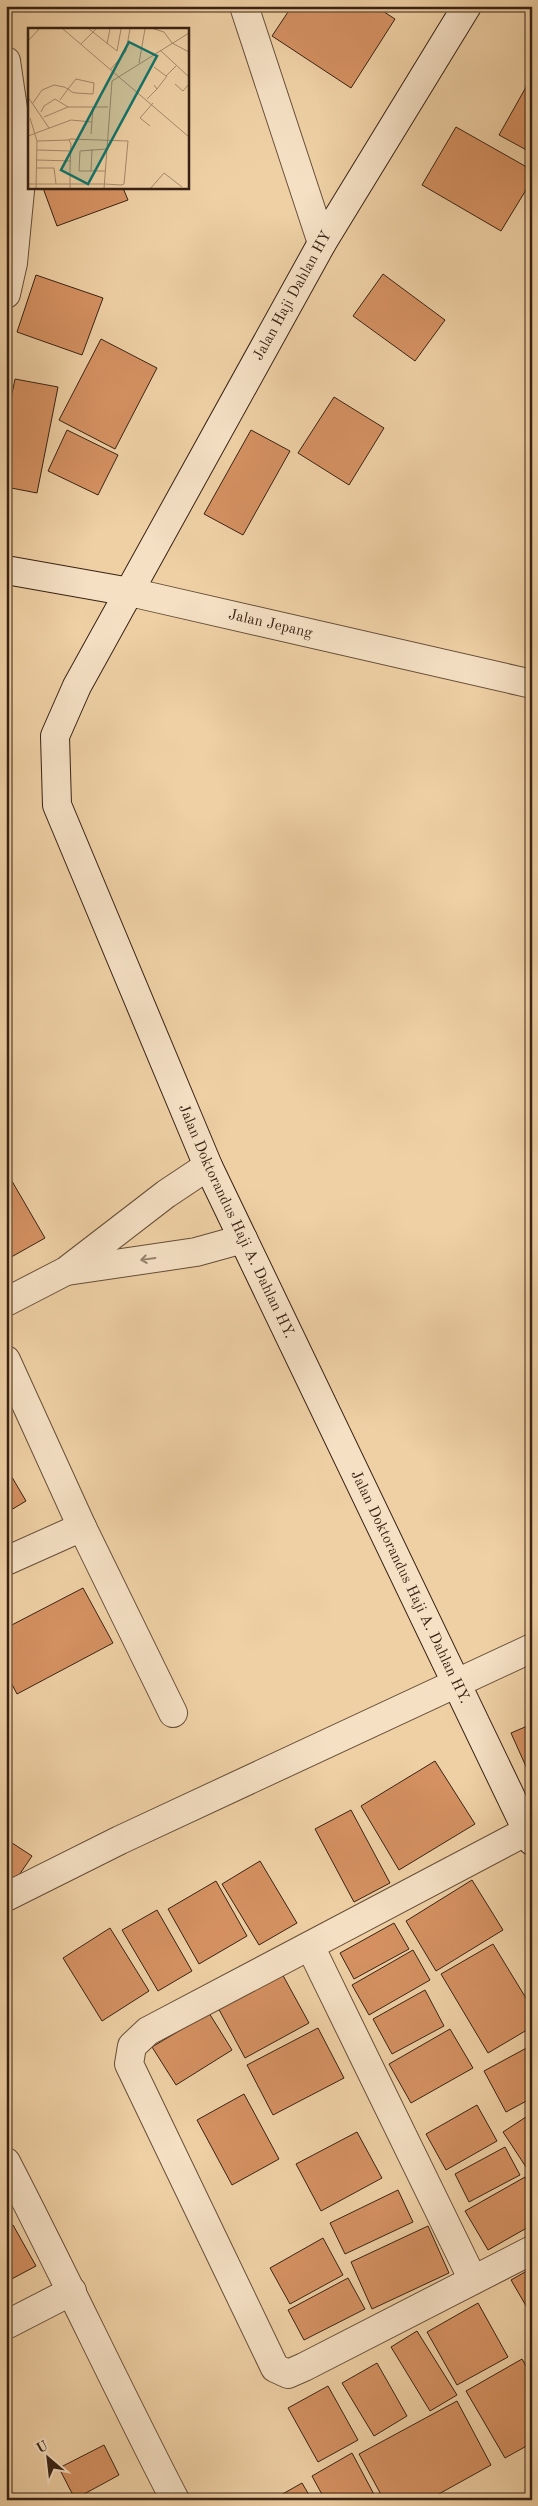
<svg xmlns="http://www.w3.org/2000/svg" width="538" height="2506" font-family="'Old Standard TT',serif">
	<rect width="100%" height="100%" fill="#efd0a5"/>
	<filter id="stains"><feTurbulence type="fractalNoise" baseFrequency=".004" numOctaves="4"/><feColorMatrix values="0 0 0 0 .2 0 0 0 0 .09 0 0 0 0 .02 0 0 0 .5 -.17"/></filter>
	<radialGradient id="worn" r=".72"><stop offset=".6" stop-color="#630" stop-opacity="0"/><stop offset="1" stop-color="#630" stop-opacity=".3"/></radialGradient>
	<path fill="#d59162" stroke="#382214" d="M 292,6 L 375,6 L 395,19 L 351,88 L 272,36 Z
		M 530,80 L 532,82 L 532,153 L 499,135 Z
		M 456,127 L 532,170 L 532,180 L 501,231 L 422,185 Z
		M 43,188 L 123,188 L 128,200 L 57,226 Z
		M 383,274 L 445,320 L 415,361 L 353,316 Z
		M 36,275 L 103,298 L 82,355 L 17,332 Z
		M 101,339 L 157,368 L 115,449 L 59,420 Z
		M 15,379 L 58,387 L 37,493 L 6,487 L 6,423 Z
		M 334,397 L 384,428 L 349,485 L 298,453 Z
		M 67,430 L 118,455 L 98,495 L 48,471 Z
		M 251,430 L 290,451 L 243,535 L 204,514 Z
		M 9,1176 L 45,1238 L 6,1260 L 6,1178 Z
		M 6,1467 L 26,1501 L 6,1513 Z
		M 83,1588 L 113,1643 L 17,1694 L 6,1673 L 6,1628 Z
		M 532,1724 L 532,1780 L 511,1733 Z
		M 435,1761 L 475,1824 L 399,1870 L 361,1806 Z
		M 351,1810 L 390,1883 L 354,1902 L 315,1829 Z
		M 6,1839 L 32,1856 L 11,1887 L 6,1885 Z
		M 260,1861 L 297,1923 L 259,1945 L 222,1884 Z
		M 472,1880 L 503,1930 L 436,1971 L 406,1921 Z
		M 216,1881 L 247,1936 L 199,1964 L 168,1909 Z
		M 157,1910 L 192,1971 L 158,1991 L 122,1930 Z
		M 394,1923 L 409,1949 L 354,1979 L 340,1953 Z
		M 110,1928 L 149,1991 L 102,2021 L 63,1958 Z
		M 493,1944 L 532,2008 L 532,2027 L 488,2053 L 441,1974 Z
		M 413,1950 L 430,1980 L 369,2015 L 352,1985 Z
		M 280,1970 L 309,2023 L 245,2058 L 216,2004 Z
		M 425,1990 L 444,2026 L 392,2054 L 373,2019 Z
		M 209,2013 L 232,2050 L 176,2085 L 152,2047 Z
		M 318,2028 L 344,2078 L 273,2115 L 247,2065 Z
		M 450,2029 L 473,2068 L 411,2103 L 389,2064 Z
		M 532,2045 L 532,2098 L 506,2112 L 484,2071 Z
		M 244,2094 L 279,2159 L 232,2185 L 197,2120 Z
		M 477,2105 L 497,2141 L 446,2170 L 426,2134 Z
		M 532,2113 L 532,2163 L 526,2167 L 503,2132 Z
		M 357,2132 L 382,2178 L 321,2211 L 296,2164 Z
		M 505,2147 L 520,2175 L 469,2202 L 455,2174 Z
		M 525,2177 L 532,2189 L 532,2225 L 488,2250 L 465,2211 Z
		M 398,2190 L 413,2222 L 345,2254 L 330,2223 Z
		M 13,2225 L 36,2266 L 6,2282 L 6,2228 Z
		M 428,2226 L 449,2273 L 372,2309 L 351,2262 Z
		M 323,2238 L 343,2275 L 290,2304 L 270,2268 Z
		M 532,2268 L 532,2316 L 511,2280 Z
		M 348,2278 L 365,2309 L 304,2340 L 288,2310 Z
		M 478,2303 L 508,2357 L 457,2385 L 427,2332 Z
		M 417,2331 L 457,2395 L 430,2411 L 391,2347 Z
		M 522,2359 L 532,2376 L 532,2443 L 505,2458 L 466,2391 Z
		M 377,2363 L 407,2416 L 374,2436 L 342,2383 Z
		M 328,2386 L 358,2440 L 318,2462 L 288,2408 Z
		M 457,2401 L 491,2465 L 428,2500 L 384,2500 L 359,2454 Z
		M 104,2445 L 119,2475 L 75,2499 L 59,2468 Z
		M 352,2453 L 377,2500 L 325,2500 L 312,2476 Z
		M 302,2483 L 312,2500 L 272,2500 Z
		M 128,2494 L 131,2500 L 117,2500 Z"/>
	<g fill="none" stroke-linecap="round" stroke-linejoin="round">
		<g stroke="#664e38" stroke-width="30">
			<g id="street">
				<path d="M 244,6 L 322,243"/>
				<path d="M 6,61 L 22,170 L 13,263 L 6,294"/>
				<path id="s1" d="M 130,592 L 532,684"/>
				<path d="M 67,1271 L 196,1252 L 243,1239"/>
				<path d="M 6,1302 L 66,1271 L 166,1194 L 208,1166"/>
				<path d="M 6,1360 L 82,1527 L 173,1713"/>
				<path d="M 6,1561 L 82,1527"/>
				<path d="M 527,1831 L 148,2031 L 132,2046 L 129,2064 L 275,2368 L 288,2374 L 304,2367 L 532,2250"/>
				<path d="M 6,1897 L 120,1840 L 532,1648"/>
				<path d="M 310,1946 L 473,2280"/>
				<path d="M 6,2162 C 64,2274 117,2388 175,2500"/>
				<path d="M 6,2325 L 72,2291"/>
			</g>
		</g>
		<g stroke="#382214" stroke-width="30">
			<g id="secondary">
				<path id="s2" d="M 467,6 L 322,243 L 77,686 L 55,736 L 57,805 L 208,1166 L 532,1841"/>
				<path d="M 6,570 L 130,592"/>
			</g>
		</g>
		<use href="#street" stroke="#f5e0c4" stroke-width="28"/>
		<use href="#secondary" stroke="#f5e0c4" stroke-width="28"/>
	</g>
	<defs><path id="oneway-shaft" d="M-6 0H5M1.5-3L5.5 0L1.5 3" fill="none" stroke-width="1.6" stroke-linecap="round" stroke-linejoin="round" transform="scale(1.25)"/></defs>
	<use stroke="#96816c" href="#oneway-shaft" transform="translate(148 1259) rotate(172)"/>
	<g text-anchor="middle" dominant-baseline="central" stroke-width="5" stroke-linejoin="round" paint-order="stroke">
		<g font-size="15" fill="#382214" stroke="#f5e0c4">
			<text transform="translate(293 296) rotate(-61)">Jalan Haji Dahlan HY</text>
			<text stroke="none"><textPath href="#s1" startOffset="144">Jalan Jepang</textPath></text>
			<text stroke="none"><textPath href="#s2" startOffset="1361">Jalan Doktorandus Haji A. Dahlan HY.</textPath></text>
			<text stroke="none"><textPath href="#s2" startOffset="1766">Jalan Doktorandus Haji A. Dahlan HY.</textPath></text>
		</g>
	</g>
	<g transform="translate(28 28)">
		<rect width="161" height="161" fill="#efd0a5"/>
		<path fill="none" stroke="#a68a6b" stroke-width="1" d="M 35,1 L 161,109M 61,1 L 89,23 L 93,1M 126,1 L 136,4 L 144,15 L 161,24M 0,13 L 11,1M 53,16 L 68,1M 79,16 L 82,1M 132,22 L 161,49M 111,35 L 117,1M 126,39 L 138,48 L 148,38M 83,41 L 98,23 L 102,1M 147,56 L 155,63 L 161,56M 129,61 L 139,48M 0,69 L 21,100M 119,71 L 129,61 L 126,57M 5,75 L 14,62 L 26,57 L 36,59 L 40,61 L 44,64 L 48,65 L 65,66 L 66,55 L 48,51 L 40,61 L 32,72M 13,84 L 16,78 L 27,71 L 40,79M 16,89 L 40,79 L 80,79M 2,90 L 9,113 L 8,161M 122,98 L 112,90 L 125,75M 63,106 L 65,80M 0,108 L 43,92 L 64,94M 9,113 L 41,112M 9,122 L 43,123M 9,132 L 43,133M 9,140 L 26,140 L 28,156M 63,143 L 64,121M 77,143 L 51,143 L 52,123 L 78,121M 0,156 L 77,156 L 93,157 L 96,156 L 100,113 L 42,111 L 41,112 L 43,116 L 42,140 L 42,161M 76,161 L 84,53 L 161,5M 122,161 L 136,145 L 154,159"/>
		<path fill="#0f766e" fill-opacity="0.15" stroke="#0f766e" stroke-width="2.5" d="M 101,14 L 129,28 L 60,156 L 33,142 Z"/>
		<rect width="161" height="161" fill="none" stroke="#382214" stroke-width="2.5"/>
	</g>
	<rect width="538" height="2506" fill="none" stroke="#efd0a5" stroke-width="25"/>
	<rect x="8" y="8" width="523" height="2491" fill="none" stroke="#382214" stroke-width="2.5"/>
	<rect x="12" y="12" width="513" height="2481" fill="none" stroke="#382214"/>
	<g transform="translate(48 2458) rotate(332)" stroke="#f5e0c4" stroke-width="4" paint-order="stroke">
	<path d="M0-4L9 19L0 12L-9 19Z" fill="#382214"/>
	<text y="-8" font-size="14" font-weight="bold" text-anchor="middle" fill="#382214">U</text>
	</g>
	<rect width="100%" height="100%" filter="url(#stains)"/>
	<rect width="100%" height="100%" fill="url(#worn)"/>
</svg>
